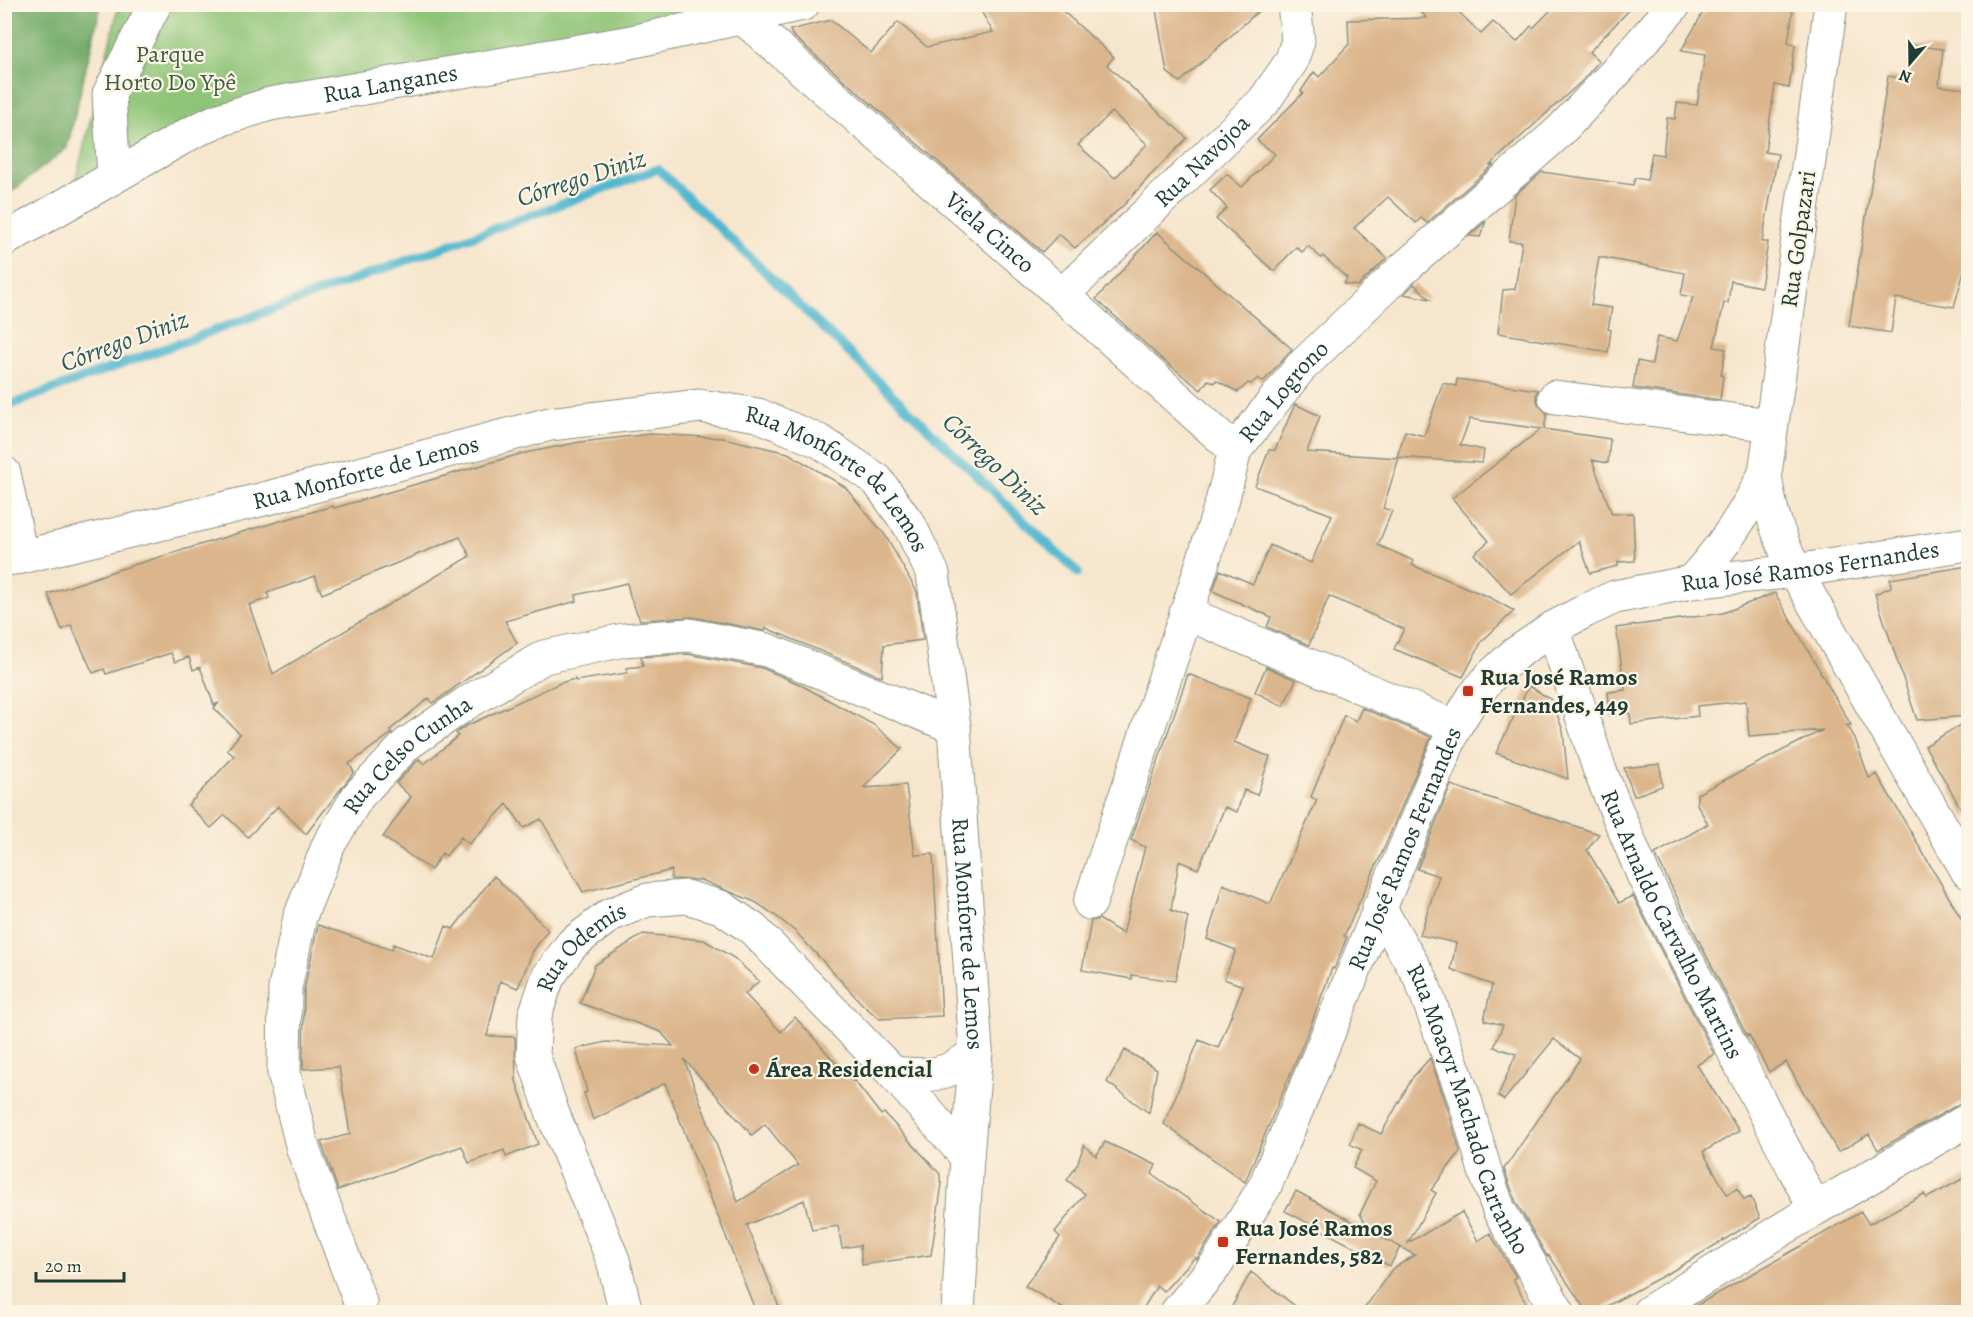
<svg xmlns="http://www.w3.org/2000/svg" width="1973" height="1317" font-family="Alegreya,serif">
	<rect width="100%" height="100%" fill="#fcf5e5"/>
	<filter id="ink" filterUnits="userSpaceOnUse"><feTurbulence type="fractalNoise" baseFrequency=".0167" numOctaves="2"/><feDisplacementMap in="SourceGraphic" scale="12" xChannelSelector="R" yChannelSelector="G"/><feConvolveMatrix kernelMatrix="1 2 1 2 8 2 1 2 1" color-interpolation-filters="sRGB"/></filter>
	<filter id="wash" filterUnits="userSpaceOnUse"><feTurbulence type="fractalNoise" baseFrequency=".008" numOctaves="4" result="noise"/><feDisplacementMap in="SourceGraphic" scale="24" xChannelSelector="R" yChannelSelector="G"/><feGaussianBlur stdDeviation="1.35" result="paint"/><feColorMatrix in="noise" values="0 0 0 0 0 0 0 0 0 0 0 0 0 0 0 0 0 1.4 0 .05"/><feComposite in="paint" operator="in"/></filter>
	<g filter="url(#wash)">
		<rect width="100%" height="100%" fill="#f7e6ce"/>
		<path fill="#8ec477" stroke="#568056" stroke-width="1.5" d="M 119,5 L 752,5 L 241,104 L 74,186 Z"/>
		<path fill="#72aa68" stroke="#48744e" stroke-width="1.5" d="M 5,4 L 101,5 L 67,148 L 5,197 Z"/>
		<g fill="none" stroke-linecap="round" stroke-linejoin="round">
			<path stroke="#50b7cf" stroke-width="9" d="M 4,407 L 658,169 L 1078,573"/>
		</g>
		<g id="blocks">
			<path fill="#dbb68c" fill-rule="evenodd" d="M 977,4 L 1055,4 L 1114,57 L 1107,65 L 1187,138 L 1149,177 L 1125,204 L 1075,248 L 1059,234 L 1042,252 L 792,35 L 790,30 L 831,20 L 871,53 L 898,22 L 927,47 L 993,32 ZM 1112,112 L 1147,144 L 1115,178 L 1078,145 Z
				M 1155,4 L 1266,4 L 1180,82 L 1167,72 Z
				M 1413,4 L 1451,4 L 1481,34 L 1493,22 L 1517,42 L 1531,26 L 1533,28 L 1557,4 L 1635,4 L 1589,52 L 1599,61 L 1583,80 L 1490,165 L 1493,165 L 1427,223 L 1421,218 L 1416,223 L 1388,197 L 1354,228 L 1387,258 L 1358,286 L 1344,284 L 1347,278 L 1323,256 L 1321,258 L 1308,246 L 1302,252 L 1296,247 L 1274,271 L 1216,219 L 1227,208 L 1210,190 L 1227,174 L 1242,187 L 1275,154 L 1257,140 L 1303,93 L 1301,91 L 1314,72 L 1319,77 L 1349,44 L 1348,20 L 1427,18 Z
				M 1708,4 L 1794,4 L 1788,43 L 1795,45 L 1789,88 L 1775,85 L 1765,152 L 1778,154 L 1762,242 L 1768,242 L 1761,287 L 1731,281 L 1728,303 L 1724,303 L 1714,347 L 1726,349 L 1721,375 L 1723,376 L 1720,400 L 1633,388 L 1637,361 L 1652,364 L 1657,337 L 1677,341 L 1693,297 L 1681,295 L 1685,273 L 1599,257 L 1591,305 L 1612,308 L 1608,329 L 1611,330 L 1608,352 L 1498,333 L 1503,290 L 1515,289 L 1522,242 L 1509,241 L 1515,195 L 1542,172 L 1633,185 L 1635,178 L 1647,180 L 1652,153 L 1663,155 L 1667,118 L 1675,119 L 1677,103 L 1697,105 L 1705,55 L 1681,51 Z
				M 1911,45 L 1943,49 L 1939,86 L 1968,89 L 1968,272 L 1964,271 L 1954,307 L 1896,298 L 1891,333 L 1849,326 L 1888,76 L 1907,79 Z
				M 1486,221 L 1480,237 L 1469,236 Z
				M 1157,232 L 1292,349 L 1263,382 L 1258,378 L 1251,384 L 1248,383 L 1238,392 L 1216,380 L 1214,383 L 1208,380 L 1201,390 L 1162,359 L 1096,299 Z
				M 1414,284 L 1430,299 L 1404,294 Z
				M 1457,379 L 1538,390 L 1536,395 L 1538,404 L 1547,413 L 1544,429 L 1610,439 L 1608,463 L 1592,460 L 1612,514 L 1633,513 L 1635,561 L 1618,562 L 1618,566 L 1590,573 L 1579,541 L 1511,594 L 1474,554 L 1489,541 L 1452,498 L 1541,429 L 1470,419 L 1460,445 L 1484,450 L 1482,463 L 1397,457 L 1405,431 L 1424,436 L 1443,383 L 1456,386 Z
				M 1295,404 L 1320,416 L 1307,452 L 1399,458 L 1383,508 L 1392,511 L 1378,545 L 1414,561 L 1412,565 L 1489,597 L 1514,611 L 1482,641 L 1463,677 L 1394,649 L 1404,629 L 1329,596 L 1309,645 L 1267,627 L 1271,617 L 1213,591 L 1220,570 L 1253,584 L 1270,545 L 1311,563 L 1332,515 L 1255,486 L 1269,450 L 1275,450 Z
				M 651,434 L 723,438 L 788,453 L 845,487 L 885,535 L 907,574 L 917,592 L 923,640 L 884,645 L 882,677 L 766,628 L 765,631 L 692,617 L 640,620 L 630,596 L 627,583 L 576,595 L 577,601 L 505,621 L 517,643 L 433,703 L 429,698 L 390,730 L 392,733 L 349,764 L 354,772 L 306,834 L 278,806 L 248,837 L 225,815 L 211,828 L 188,805 L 234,756 L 227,750 L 240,734 L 214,708 L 219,703 L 214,705 L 200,667 L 193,670 L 189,657 L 175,662 L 171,653 L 106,674 L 104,669 L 93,673 L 71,625 L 62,630 L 48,594 L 117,570 L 252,529 L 333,506 L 334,508 L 520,454 L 580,442 ZM 460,537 L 470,556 L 273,674 L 249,605 L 269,598 L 267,593 L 315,576 L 322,594 Z
				M 1968,566 L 1968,716 L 1917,720 L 1875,594 L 1891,587 L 1890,579 Z
				M 1775,593 L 1851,725 L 1847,725 L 1855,738 L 1869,778 L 1877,774 L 1968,930 L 1968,1101 L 1959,1104 L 1878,1150 L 1869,1134 L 1838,1152 L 1786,1062 L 1769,1072 L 1749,1035 L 1747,1036 L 1655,854 L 1708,824 L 1697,804 L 1697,794 L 1823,730 L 1749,736 L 1746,701 L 1697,706 L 1698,716 L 1631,724 L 1630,713 L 1610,716 L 1608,692 L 1625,690 L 1616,628 L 1723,613 Z
				M 688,654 L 762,668 L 799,684 L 874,725 L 902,749 L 863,788 L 906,785 L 915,855 L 933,854 L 942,1016 L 880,1019 L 864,1006 L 796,932 L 776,916 L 755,902 L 701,880 L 671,879 L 672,870 L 583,892 L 541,819 L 524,828 L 507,804 L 469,844 L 461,837 L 446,856 L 442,853 L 431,870 L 383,837 L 411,797 L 396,783 L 419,759 L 424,764 L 458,736 L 456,733 L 466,726 L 560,683 L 575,679 L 575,681 L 627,673 L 626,668 L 643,666 L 641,657 Z
				M 1266,667 L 1296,680 L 1283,706 L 1255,692 Z
				M 1188,674 L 1251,698 L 1234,742 L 1270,757 L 1257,795 L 1244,790 L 1237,812 L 1225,807 L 1198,869 L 1179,861 L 1171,910 L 1188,917 L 1175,981 L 1132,975 L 1132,979 L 1082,970 L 1091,921 L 1099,919 L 1123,934 L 1145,847 L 1131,840 Z
				M 1529,686 L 1552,700 L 1563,731 L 1568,779 L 1496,753 Z
				M 1362,708 L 1431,737 L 1385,846 L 1344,936 L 1347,937 L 1334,969 L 1332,968 L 1310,1027 L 1245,1182 L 1164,1124 L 1199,1040 L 1218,1048 L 1243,986 L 1224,979 L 1236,950 L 1207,939 L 1223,884 L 1270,904 L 1317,800 L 1311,797 L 1344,715 L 1356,721 Z
				M 1968,720 L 1968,821 L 1925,746 Z
				M 1660,764 L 1662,786 L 1634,796 L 1624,768 Z
				M 1451,785 L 1599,834 L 1587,850 L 1619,903 L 1633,896 L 1714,1054 L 1697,1065 L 1739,1131 L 1703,1152 L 1727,1194 L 1737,1188 L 1744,1200 L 1751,1197 L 1760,1218 L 1674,1270 L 1596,1312 L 1587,1312 L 1549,1255 L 1547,1256 L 1516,1202 L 1504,1169 L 1580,1059 L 1554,1039 L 1504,1100 L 1498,1096 L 1516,1054 L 1494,1047 L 1503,1025 L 1484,1020 L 1492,985 L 1451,969 L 1456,943 L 1420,935 L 1439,876 L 1417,869 Z
				M 494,876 L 548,930 L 533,951 L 518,988 L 500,981 L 487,1036 L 515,1037 L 516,1081 L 538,1144 L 506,1157 L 504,1150 L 469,1163 L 462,1146 L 338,1190 L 321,1142 L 350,1134 L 339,1067 L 303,1069 L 304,990 L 318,925 L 392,950 L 393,944 L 434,959 L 446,926 L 453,929 Z
				M 643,934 L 704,940 L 734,958 L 759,981 L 745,994 L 781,1032 L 795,1017 L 852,1081 L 854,1080 L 881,1115 L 884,1113 L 940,1174 L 940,1181 L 942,1184 L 931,1255 L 862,1265 L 860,1245 L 842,1248 L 838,1226 L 812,1230 L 804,1200 L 747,1225 L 781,1312 L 756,1312 L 665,1083 L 593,1120 L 584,1093 L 587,1092 L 576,1049 L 606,1042 L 673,1046 L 661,1032 L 580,1003 L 595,965 ZM 684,1059 L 752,1135 L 765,1124 L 798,1165 L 738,1202 Z
				M 1125,1050 L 1157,1069 L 1149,1113 L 1107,1082 Z
				M 1430,1058 L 1447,1106 L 1460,1152 L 1431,1190 L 1436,1193 L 1408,1243 L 1462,1212 L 1478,1241 L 1490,1233 L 1516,1277 L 1513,1279 L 1531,1312 L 1362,1312 L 1392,1269 L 1415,1255 L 1370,1231 L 1360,1214 L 1376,1181 L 1353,1168 L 1362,1150 L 1350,1144 L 1358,1123 L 1381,1134 L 1413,1077 Z
				M 1105,1142 L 1156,1165 L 1152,1174 L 1221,1222 L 1197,1259 L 1195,1257 L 1164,1291 L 1157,1286 L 1141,1312 L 1069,1312 L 1025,1286 L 1060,1237 L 1055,1232 L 1085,1194 L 1067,1180 L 1077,1165 L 1084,1145 L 1096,1156 Z
				M 1968,1176 L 1968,1312 L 1685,1312 L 1861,1212 L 1869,1224 L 1924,1194 L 1927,1198 Z
				M 1296,1191 L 1400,1247 L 1390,1266 L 1285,1211 Z
				M 1251,1272 L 1303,1312 L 1229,1312 Z"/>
		</g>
	</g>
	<g filter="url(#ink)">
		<use href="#blocks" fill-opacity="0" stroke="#8b9281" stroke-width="1.5"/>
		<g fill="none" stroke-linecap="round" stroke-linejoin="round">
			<g stroke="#8b9281" stroke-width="35">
				<g id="minor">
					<path d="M 1831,4 L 1765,473 C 1769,511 1779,537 1795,571 L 1968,872"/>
					<path id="s1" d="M 743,18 L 1062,295 L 1235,450"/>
					<path d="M 114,177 L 109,94 L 155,4"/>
					<path id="s2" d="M 4,240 L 189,134 L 216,121 L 270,104 L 626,43 L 803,4"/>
					<path id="s3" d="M 1062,295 L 1264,101 L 1291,62 L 1298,41 L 1294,4"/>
					<path d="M 1555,397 L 1771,425"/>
					<path d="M 4,473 L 21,557"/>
					<path id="s4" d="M 4,559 L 21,557 L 264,499 L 550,424 L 700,406 L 758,415 L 821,442 L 877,480 L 910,526 L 933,574 L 954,727 L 976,1051 L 967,1157 L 958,1312"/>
					<path d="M 1691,582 C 1722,549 1746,513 1765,473"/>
					<path d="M 1186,613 L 1455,727"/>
					<path id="s5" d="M 1553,628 L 1600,771 L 1644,877 L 1815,1209"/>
					<path id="s6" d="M 1090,903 L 1192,596 L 1222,502 L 1235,450 L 1300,368 L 1401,271 L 1559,132 L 1615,73 L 1675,4"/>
					<path id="s7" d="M 1379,907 L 1421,979 L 1465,1100 L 1485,1171 L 1499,1210 L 1558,1312"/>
					<path d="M 893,1073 C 928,1077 949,1077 976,1051"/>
					<path id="s8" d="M 360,1302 L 303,1149 L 284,1073 L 285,988 L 300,917 L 329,844 L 358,796 L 407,744 L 465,704 L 544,657 L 624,640 L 689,635 L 767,650 L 954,727"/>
					<path id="s9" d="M 626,1312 L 613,1260 L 553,1114 L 533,1055 L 535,1015 L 548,977 L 572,944 L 610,915 L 647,900 L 686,897 L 721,907 L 753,929 L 893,1073 L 967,1157"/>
					<path id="s10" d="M 1177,1312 L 1216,1265 L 1265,1186 L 1455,727 L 1474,696 L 1491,676 L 1515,654 L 1553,628 L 1585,611 L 1615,597 L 1691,582 L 1795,571 L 1968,544"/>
					<path d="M 1649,1312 L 1815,1209 L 1968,1120"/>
				</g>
			</g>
			<use href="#minor" stroke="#fff" stroke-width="33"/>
		</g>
	</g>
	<g fill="#c8321e" stroke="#fcf5e5" stroke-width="2">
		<rect x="1462" y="685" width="12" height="12" rx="3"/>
		<circle cx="754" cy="1069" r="6"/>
		<rect x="1217" y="1236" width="12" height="12" rx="3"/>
	</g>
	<g text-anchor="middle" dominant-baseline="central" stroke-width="4.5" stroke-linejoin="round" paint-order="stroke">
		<g font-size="24" fill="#3b5f45" stroke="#fcf5e5">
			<text x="170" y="54">Parque<tspan x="170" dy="28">Horto Do Ypê</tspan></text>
		</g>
		<g font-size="24" fill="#1f3d34" stroke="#fcf5e5">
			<text stroke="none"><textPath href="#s2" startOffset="422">Rua Langanes</textPath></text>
			<text stroke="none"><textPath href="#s3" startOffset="194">Rua Navojoa</textPath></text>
			<text stroke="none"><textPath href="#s1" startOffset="327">Viela Cinco</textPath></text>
			<text transform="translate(1798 239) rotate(-82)">Rua Golpazari</text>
			<text stroke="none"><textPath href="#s6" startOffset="552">Rua Logrono</textPath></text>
			<text stroke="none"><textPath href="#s4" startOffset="372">Rua Monforte de Lemos</textPath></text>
			<text stroke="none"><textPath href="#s4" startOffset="876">Rua Monforte de Lemos</textPath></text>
			<text stroke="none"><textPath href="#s10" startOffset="1059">Rua José Ramos Fernandes</textPath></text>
			<text stroke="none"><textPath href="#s8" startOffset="598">Rua Celso Cunha</textPath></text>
			<text stroke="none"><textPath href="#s10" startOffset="519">Rua José Ramos Fernandes</textPath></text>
			<text stroke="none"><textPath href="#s5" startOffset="320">Rua Arnaldo Carvalho Martins</textPath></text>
			<text stroke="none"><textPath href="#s4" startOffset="1380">Rua Monforte de Lemos</textPath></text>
			<text stroke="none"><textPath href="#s9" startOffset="399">Rua Odemis</textPath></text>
			<text stroke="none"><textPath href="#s7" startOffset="222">Rua Moacyr Machado Cartanho</textPath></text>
		</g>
		<g font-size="24" font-weight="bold" fill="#1f3d34" stroke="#fcf5e5" text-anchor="start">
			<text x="1480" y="677">Rua José Ramos<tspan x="1480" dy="28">Fernandes, 449</tspan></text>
			<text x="766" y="1069">Área Residencial</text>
			<text x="1235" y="1228">Rua José Ramos<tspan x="1235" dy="28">Fernandes, 582</tspan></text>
		</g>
		<g font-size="26" font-style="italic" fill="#2b5c5b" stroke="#fcf5e5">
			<text transform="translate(581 178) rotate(-18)">Córrego Diniz</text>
			<text transform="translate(124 341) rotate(-20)">Córrego Diniz</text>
			<text transform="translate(995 464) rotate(44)">Córrego Diniz</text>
		</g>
	</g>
	<rect width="1973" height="1317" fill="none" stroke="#fcf5e5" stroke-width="24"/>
	<g transform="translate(1910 63) rotate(200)" stroke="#fcf5e5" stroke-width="4.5" paint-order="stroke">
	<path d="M0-4.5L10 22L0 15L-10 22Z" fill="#1f3d34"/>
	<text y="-9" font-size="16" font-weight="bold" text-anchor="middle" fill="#1f3d34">N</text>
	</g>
	<path d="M36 1272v9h88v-9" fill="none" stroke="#1f3d34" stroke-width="3"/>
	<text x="45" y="1272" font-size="18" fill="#1f3d34" stroke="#fcf5e5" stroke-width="4.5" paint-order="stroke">20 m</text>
</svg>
